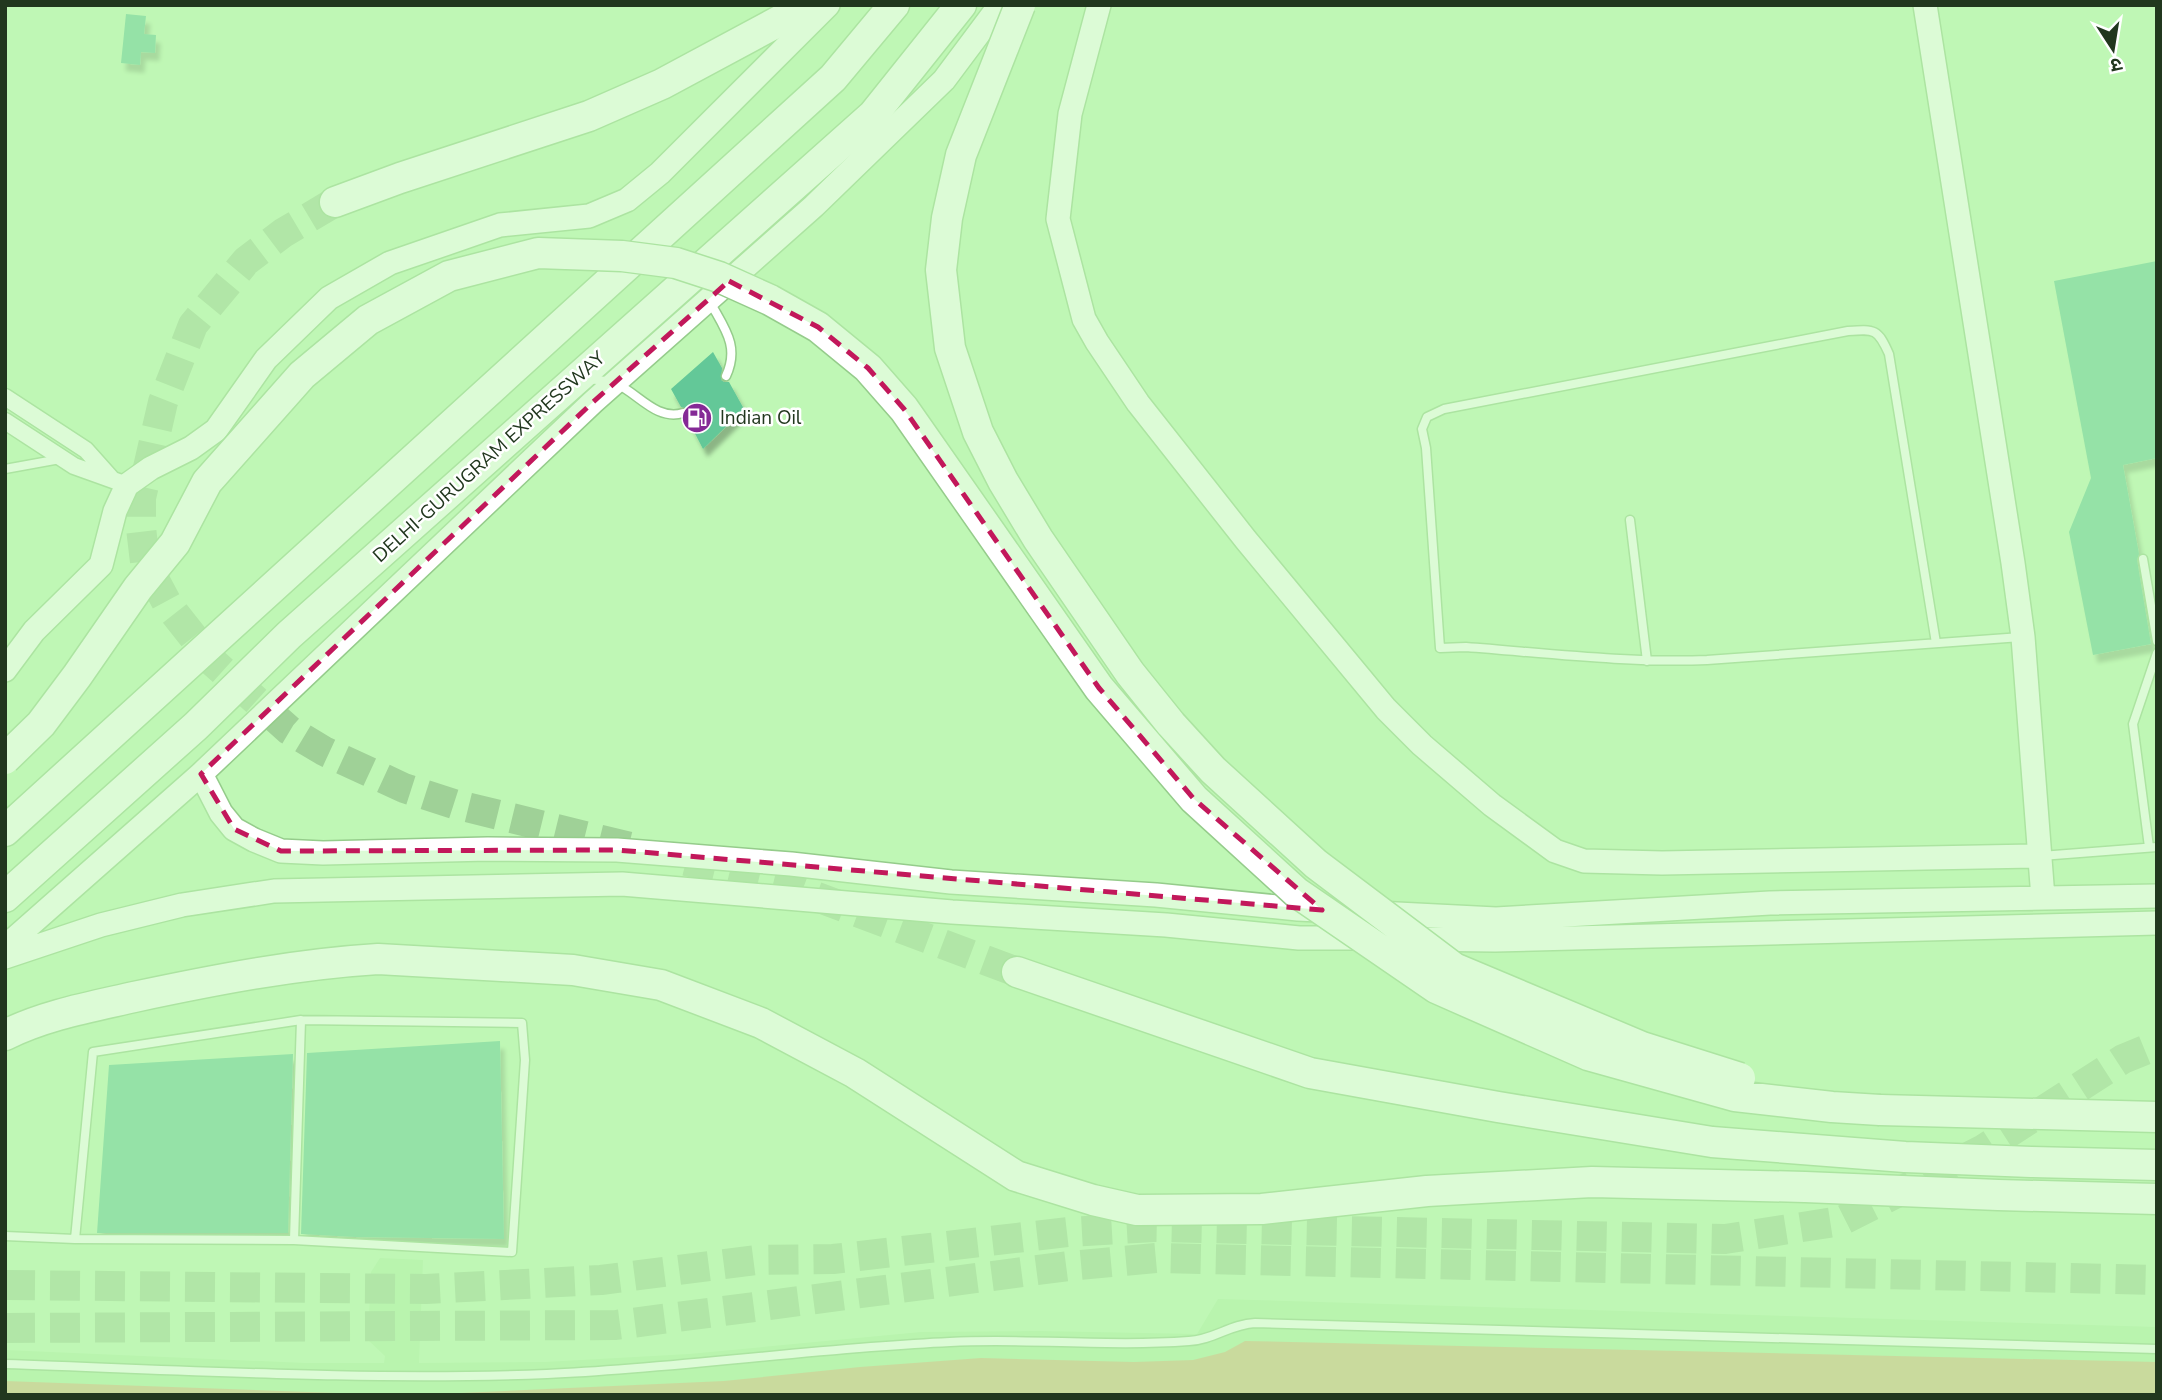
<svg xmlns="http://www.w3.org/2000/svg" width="2162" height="1400" font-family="'Nunito Sans','Noto Sans Devanagari',sans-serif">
	<defs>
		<filter id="shadow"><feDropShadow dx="4.5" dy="8" stdDeviation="2" flood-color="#0004"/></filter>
	</defs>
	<rect width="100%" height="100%" fill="#bff7b5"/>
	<path fill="#b1efa7" d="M 380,1258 L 423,1260 L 419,1363 L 545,1362 L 689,1354 L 921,1332 L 1038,1331 L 1197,1334 L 1218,1299 L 2157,1327 L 2157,1395 L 5,1395 L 5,1350 L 305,1363 L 384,1363 L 385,1356 L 368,1340 L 371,1272 Z"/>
	<path fill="#d5b782" d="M 1245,1341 L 2157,1362 L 2157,1395 L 5,1395 L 5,1381 L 336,1393 L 460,1393 L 724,1381 L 860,1367 L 981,1358 L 1134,1362 L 1193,1360 L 1225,1352 Z"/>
	<path fill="#63c898" filter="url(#shadow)" d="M 126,14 L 146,16 L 144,34 L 156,35 L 155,53 L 141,52 L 140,65 L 121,63 Z
		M 2157,261 L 2157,458 L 2123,465 L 2139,554 L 2137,560 L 2151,644 L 2093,655 L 2069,532 L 2091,478 L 2054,281 Z
		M 713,352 L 722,368 L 721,380 L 724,382 L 729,382 L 744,409 L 703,449 L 687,418 L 689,415 L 689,410 L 681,407 L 671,389 Z
		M 500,1041 L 504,1239 L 355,1237 L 301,1234 L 307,1053 Z
		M 293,1054 L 288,1233 L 97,1233 L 109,1065 Z"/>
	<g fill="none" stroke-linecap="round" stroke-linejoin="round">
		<path stroke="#9fd197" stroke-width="30" stroke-dasharray="30 15" stroke-linecap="butt" d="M 335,202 L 283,233 L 246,261 L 193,325 L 163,402 L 141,498 L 141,528 L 145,562 L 168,605 L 213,662 L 289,730 L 324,751 L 404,788 L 454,804 L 634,848
			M 686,861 L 785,885 L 1017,972
			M 5,1285 L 426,1289 L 601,1280 L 756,1260 L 833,1259 L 1068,1232 L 1155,1227 L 1725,1239 L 1841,1221 L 1982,1150 L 2123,1059 L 2157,1045
			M 5,1328 L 616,1325 L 1069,1266 L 1156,1258 L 2157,1280"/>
		<g stroke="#95cc8b" stroke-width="11">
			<path id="lane" d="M 710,302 C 724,328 740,346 726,376
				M 587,379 C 596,380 607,380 615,383 C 638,393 656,421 683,413
				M 5,469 L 60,459
				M 1630,520 L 1647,661
				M 2143,559 L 2157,641
				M 1936,643 L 1889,354 C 1878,329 1875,329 1848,331 L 1444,409 L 1427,417 L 1422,429 L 1426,448 L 1440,648 L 1466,647 C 1546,653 1626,663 1707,660 L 2021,637
				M 2149,847 L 2133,724 L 2157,653
				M 2041,856 L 2157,847
				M 5,1236 L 75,1239 L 294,1240 L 512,1252 L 525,1060 L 522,1023 L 301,1020 L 93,1052 L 75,1239
				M 294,1240 L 301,1020
				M 5,1364 C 186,1370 367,1381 547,1374 C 682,1368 815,1348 950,1342 C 1030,1338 1110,1347 1189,1341 C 1213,1340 1231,1324 1255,1323 L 2157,1349"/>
		</g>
		<g stroke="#95cc8b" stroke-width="19">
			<path id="street" d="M 5,397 L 86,450 L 111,478
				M 5,421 L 74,466 L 127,485"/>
		</g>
		<g stroke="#95cc8b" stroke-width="26">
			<path id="secondary" d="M 1099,5 L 1070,114 L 1058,219 L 1084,319 L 1097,342 L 1138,403 L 1246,540 L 1386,709 L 1422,745 L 1492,805 L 1555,851 L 1584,861 L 1662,863 L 2040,856
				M 1925,5 L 2013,563 L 2023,637 L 2043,898
				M 5,670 L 34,631 L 101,565 L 115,511 L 127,485 L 151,468 L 191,448 L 216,430 L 266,359 L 329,298 L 390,263 L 500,225 L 589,216 L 627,200 L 660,173 L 828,5
				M 201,774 L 221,813 L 234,829 L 254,840 L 281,851 L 323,853 L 488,849 L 617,850 L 791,864 L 951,882 L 1156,895 L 1298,909 L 1496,919 L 1770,903 L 2157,896
				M 1411,939 L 1495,940 L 2157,923
				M 5,947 L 201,774 L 593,402 L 814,206 L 944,80 L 1000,5
				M 5,957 L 101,925 L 182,905 L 274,891 L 622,884 L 952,912 L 1166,925 L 1299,938 L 1366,938"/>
		</g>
		<g stroke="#95cc8b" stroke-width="33">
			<path id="highway" d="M 335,202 L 400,178 L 589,116 L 662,84 L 809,5
				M 5,831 L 833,78 L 894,5
				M 5,897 L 196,726 L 289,635 L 873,115 L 961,5
				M 1017,972 L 1310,1073 L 1498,1107 L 1712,1142 L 1905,1157 L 2031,1162 L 2157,1165
				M 5,1035 C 45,1015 90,1007 134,997 C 214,980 296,964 378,959 L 573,970 L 661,985 L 761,1023 L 855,1073 L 1016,1176 L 1093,1200 L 1137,1210 L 1262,1209 L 1427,1191 L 1592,1182 L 1805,1187 L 1998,1195 L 2157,1199
				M 1880,1110 L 2157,1117"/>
		</g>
		<use href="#lane" stroke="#fff" stroke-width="8"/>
		<use href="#street" stroke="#fff" stroke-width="16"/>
		<use href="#secondary" stroke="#fff" stroke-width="23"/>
		<use href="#highway" stroke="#fff" stroke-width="30"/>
		<g stroke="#95cc8b" stroke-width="33" stroke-linecap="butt">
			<path id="highway-bridge" d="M 1020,5 L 961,155 L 947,218 L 941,270 L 950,348 L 978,432 L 1003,481 L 1038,539 L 1130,673 L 1171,724 L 1213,770 L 1316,864 L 1454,968 L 1642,1047 L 1740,1078
				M 5,759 L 41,724 L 77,676 L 138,588 L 175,543 L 207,482 L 302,375 L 368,320 L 449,276 L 538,253 L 622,256 L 676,263 L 719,277 L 770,300 L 818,327 L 868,368 L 904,409 L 1099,688 L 1194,799 L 1296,892 L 1436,988 L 1588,1055 L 1735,1096 L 1832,1107 L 1880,1110"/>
		</g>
		<use href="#highway-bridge" stroke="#fff" stroke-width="30"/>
	</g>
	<path d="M0 0H2162V1400H0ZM 729,281 L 818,327 L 868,368 L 904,409 L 1099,688 L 1194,799 L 1322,910 L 617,850 L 281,851 L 234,829 L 201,774 L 593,402 Z" fill="#bff7b5" fill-opacity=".55" fill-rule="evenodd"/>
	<path fill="none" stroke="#c2185b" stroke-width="5" stroke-dasharray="14 9" stroke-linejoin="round" d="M 729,281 L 818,327 L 868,368 L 904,409 L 1099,688 L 1194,799 L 1322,910 L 617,850 L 281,851 L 234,829 L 201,774 L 593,402 Z"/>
	<defs>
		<g id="fuel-disc" transform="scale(1.575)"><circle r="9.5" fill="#852a96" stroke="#fff"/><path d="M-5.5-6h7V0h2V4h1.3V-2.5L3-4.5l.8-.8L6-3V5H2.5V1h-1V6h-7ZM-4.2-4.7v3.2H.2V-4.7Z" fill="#fff"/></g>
	</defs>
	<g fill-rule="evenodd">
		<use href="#fuel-disc" x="697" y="418"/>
	</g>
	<g text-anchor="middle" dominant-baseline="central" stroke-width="5" stroke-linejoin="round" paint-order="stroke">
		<g font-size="19" fill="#21371e" stroke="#fff" text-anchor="start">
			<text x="720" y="418">Indian Oil</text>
		</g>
		<g font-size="19" fill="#21371e" stroke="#fff">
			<text transform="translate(489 457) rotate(-42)">DELHI-GURUGRAM EXPRESSWAY</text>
		</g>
	</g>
	<rect width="2162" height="1400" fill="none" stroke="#21371e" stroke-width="14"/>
	<g transform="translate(2113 49) rotate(168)" stroke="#ffffff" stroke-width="5" paint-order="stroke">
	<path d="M0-5L12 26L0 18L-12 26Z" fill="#21371e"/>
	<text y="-10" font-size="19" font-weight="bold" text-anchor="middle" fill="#21371e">उ</text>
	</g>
</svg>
